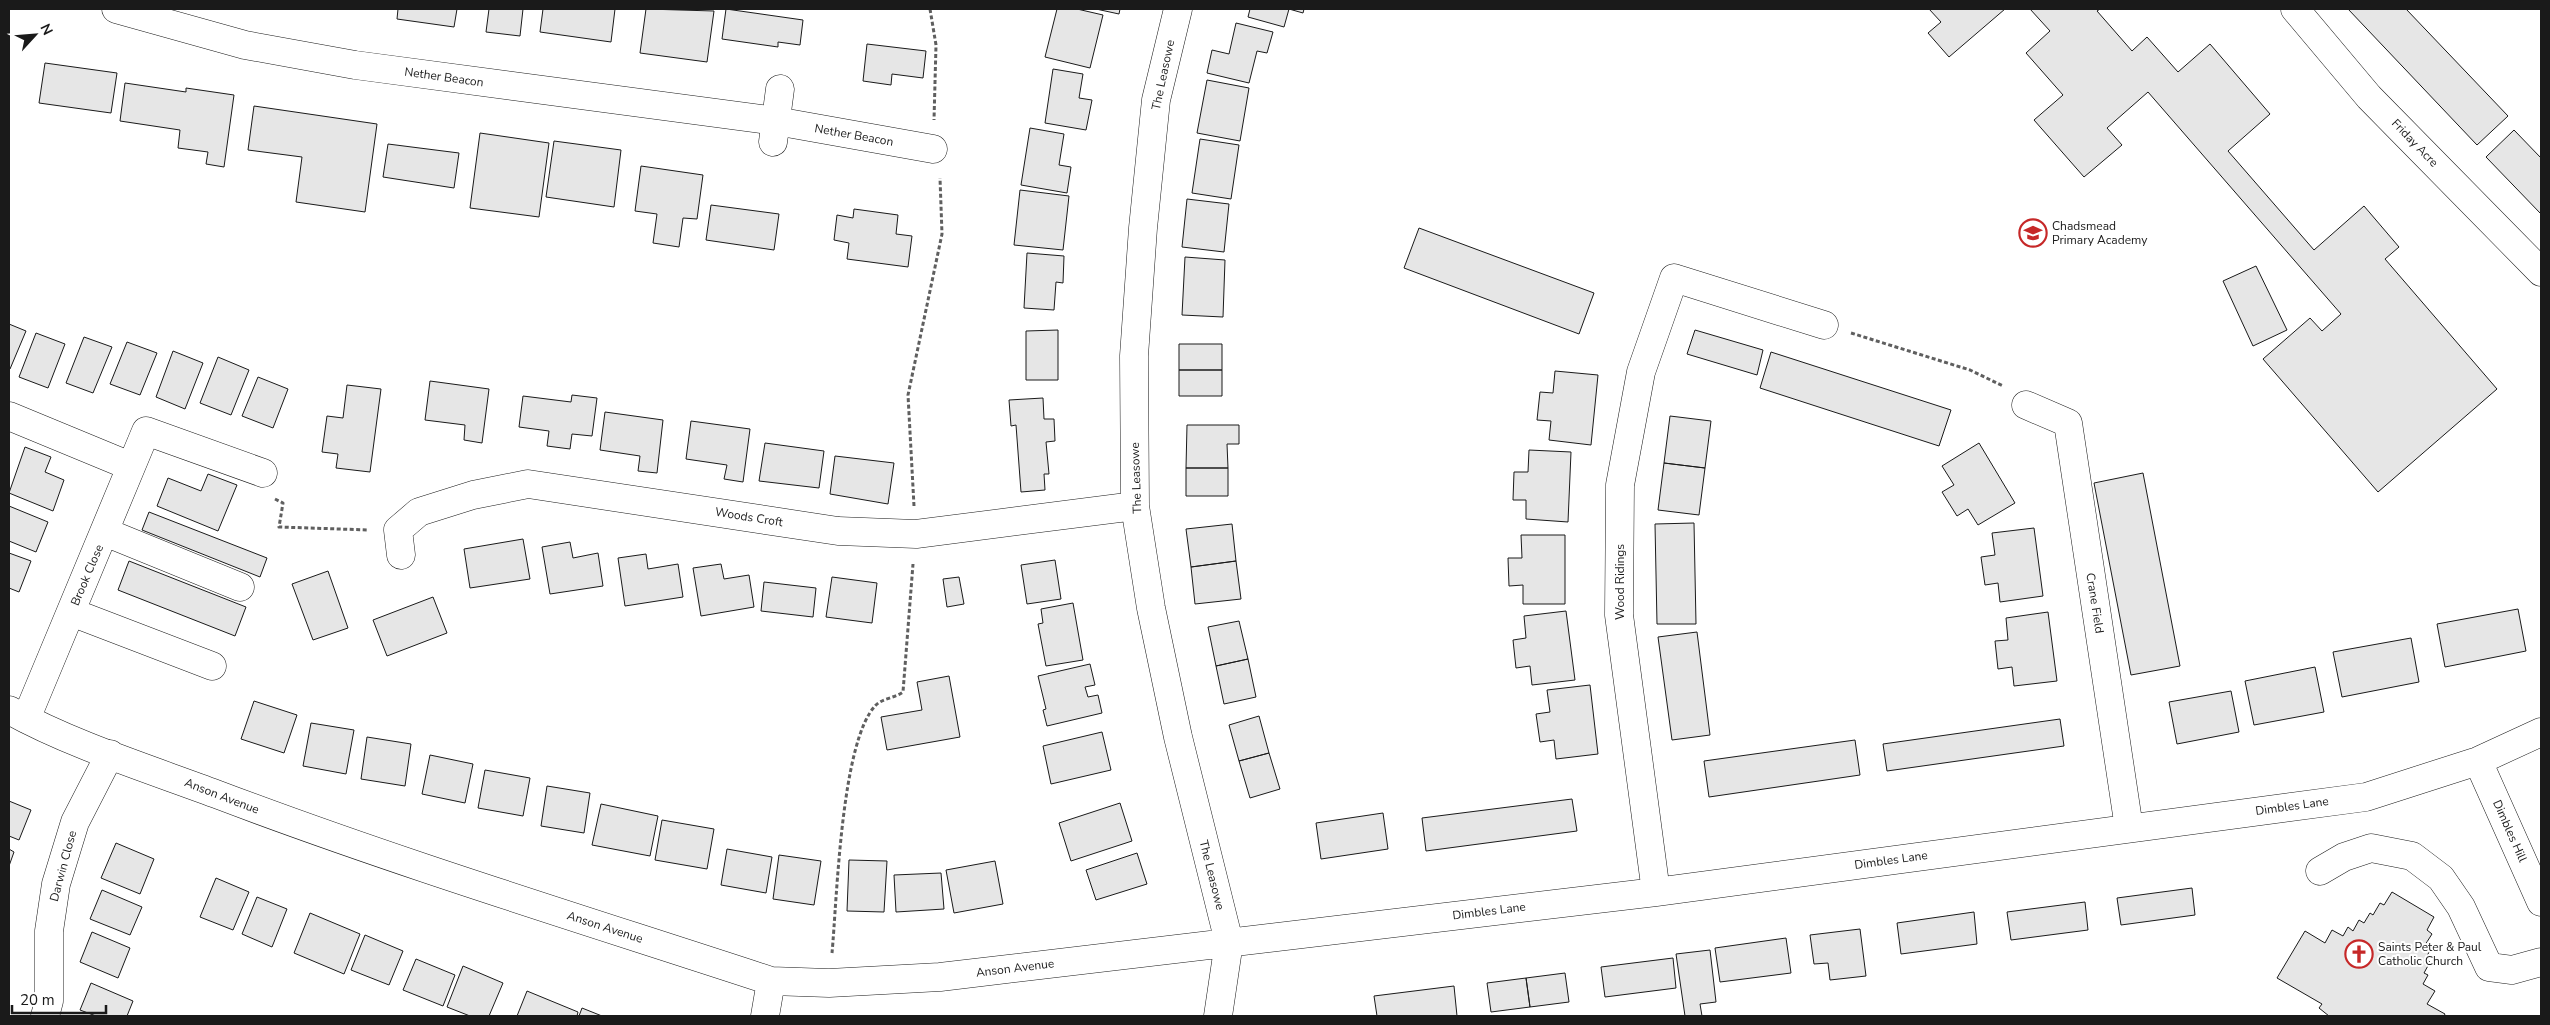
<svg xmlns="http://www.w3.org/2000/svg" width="2550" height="1025" font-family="'Nunito Sans',sans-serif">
	<rect width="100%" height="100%" fill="#fff"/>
	<path fill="#e6e6e6" stroke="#1a1a1a" d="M 398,9 L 457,9 L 454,27 L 397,19 Z
		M 489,9 L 523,9 L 520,36 L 486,32 Z
		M 543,9 L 615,9 L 611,42 L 540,32 Z
		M 646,9 L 714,11 L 707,62 L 640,53 Z
		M 726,9 L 803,20 L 800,45 L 778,42 L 778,47 L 722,39 Z
		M 1057,9 L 1077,9 L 1103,15 L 1090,68 L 1045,57 Z
		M 1096,9 L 1120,9 L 1119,14 Z
		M 1250,9 L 1304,9 L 1303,13 L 1289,9 L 1284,27 L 1248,17 Z
		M 1929,9 L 2005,9 L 1949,57 L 1928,33 L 1941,22 Z
		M 2030,9 L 2100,9 L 2097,11 L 2132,51 L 2147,37 L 2178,72 L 2210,44 L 2270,114 L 2228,151 L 2314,250 L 2364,206 L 2399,247 L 2385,259 L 2497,389 L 2378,492 L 2263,359 L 2310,318 L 2322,331 L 2341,314 L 2148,92 L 2107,128 L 2122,145 L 2084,177 L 2034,120 L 2063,95 L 2026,53 L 2050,31 Z
		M 2348,9 L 2406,9 L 2508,116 L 2477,145 Z
		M 1236,23 L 1273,32 L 1267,53 L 1257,51 L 1249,83 L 1207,73 L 1212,50 L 1229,54 Z
		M 867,44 L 926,51 L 923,78 L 892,74 L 891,85 L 863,81 Z
		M 45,63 L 117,73 L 111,113 L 39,103 Z
		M 1053,69 L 1083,74 L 1079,98 L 1092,100 L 1086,130 L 1045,123 Z
		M 1207,80 L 1249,88 L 1240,141 L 1197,133 Z
		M 125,83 L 186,92 L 186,88 L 234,95 L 224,167 L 206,164 L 208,152 L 178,148 L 180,130 L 120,121 Z
		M 254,106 L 377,124 L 365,212 L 296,202 L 302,157 L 248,150 Z
		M 1030,128 L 1064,134 L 1059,165 L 1071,167 L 1067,193 L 1021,185 Z
		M 2514,130 L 2541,158 L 2541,214 L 2486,157 Z
		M 480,133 L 549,143 L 539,217 L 470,208 Z
		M 1200,139 L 1239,145 L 1231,199 L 1192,193 Z
		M 554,141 L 621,150 L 614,207 L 546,197 Z
		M 388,144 L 459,153 L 454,188 L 383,177 Z
		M 641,166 L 703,175 L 697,219 L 683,218 L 679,247 L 653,243 L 657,214 L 635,211 Z
		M 1020,190 L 1069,196 L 1063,250 L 1014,245 Z
		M 1187,199 L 1229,204 L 1224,252 L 1182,247 Z
		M 711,205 L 779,214 L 774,250 L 706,240 Z
		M 854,209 L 898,215 L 896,234 L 912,236 L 908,267 L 847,259 L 849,243 L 834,240 L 837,215 L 853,218 Z
		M 1419,228 L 1594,293 L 1579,334 L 1404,268 Z
		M 1027,253 L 1064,256 L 1063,283 L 1056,282 L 1054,310 L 1024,308 Z
		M 1185,257 L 1225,260 L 1223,317 L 1182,315 Z
		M 2256,266 L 2287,330 L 2253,346 L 2223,281 Z
		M 9,324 L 26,331 L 10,369 L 9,368 Z
		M 1058,330 L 1058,380 L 1026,380 L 1026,331 Z
		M 1695,330 L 1763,350 L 1757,375 L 1687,354 Z
		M 36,333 L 65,344 L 48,388 L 19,377 Z
		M 84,337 L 112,347 L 93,393 L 66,383 Z
		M 127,342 L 157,353 L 140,395 L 110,384 Z
		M 1179,344 L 1222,344 L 1222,370 L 1179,370 Z
		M 173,351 L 203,363 L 185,409 L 156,397 Z
		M 1771,352 L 1951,410 L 1939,446 L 1760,388 Z
		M 218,357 L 249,370 L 231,415 L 200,403 Z
		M 1179,370 L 1222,370 L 1222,396 L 1179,396 Z
		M 1555,371 L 1598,375 L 1591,445 L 1549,440 L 1551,421 L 1537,420 L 1540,392 L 1553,393 Z
		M 258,377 L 288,389 L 273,428 L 242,416 Z
		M 430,381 L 489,389 L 482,443 L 464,440 L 465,425 L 425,420 Z
		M 347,385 L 381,389 L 370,472 L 336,468 L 338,454 L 322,452 L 327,416 L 343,418 Z
		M 572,395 L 597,398 L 592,436 L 572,434 L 570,449 L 547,446 L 549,431 L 519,427 L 523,396 L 571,402 Z
		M 1043,398 L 1044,419 L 1054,419 L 1055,441 L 1046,442 L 1049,474 L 1044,474 L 1045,490 L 1021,492 L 1016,425 L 1011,426 L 1009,400 Z
		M 605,412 L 663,420 L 657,473 L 638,471 L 640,456 L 600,450 Z
		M 1670,416 L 1711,421 L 1705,468 L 1664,463 Z
		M 691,421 L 750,429 L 743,482 L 724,479 L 727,465 L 686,459 Z
		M 1187,425 L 1239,425 L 1239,444 L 1227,444 L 1228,468 L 1186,468 Z
		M 765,443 L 824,451 L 819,488 L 759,481 Z
		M 1979,443 L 2015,503 L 1978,525 L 1968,509 L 1957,516 L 1942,492 L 1954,485 L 1942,466 Z
		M 25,447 L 51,457 L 45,472 L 64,480 L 53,511 L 9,493 Z
		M 1529,450 L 1571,452 L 1568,522 L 1526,519 L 1526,500 L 1513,500 L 1514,472 L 1528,472 Z
		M 835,456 L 894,463 L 888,504 L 830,494 Z
		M 1664,463 L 1705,468 L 1699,515 L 1658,510 Z
		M 1186,468 L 1228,468 L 1228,496 L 1186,496 Z
		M 2143,473 L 2180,666 L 2131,675 L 2094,483 Z
		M 208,474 L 237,485 L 218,531 L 157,506 L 168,478 L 201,491 Z
		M 9,506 L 48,522 L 36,552 L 9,541 Z
		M 149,512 L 267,558 L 260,577 L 142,530 Z
		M 1694,523 L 1696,624 L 1657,624 L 1655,524 Z
		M 1232,524 L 1236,561 L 1191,567 L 1186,529 Z
		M 2034,528 L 2043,596 L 2000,602 L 1998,583 L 1985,585 L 1981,557 L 1995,555 L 1992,533 Z
		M 1521,535 L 1565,535 L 1565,604 L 1523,604 L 1523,585 L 1509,586 L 1508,558 L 1522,558 Z
		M 523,539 L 530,579 L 470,588 L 464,549 Z
		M 570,542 L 573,558 L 598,553 L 603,586 L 550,594 L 542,547 Z
		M 9,553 L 31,561 L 19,592 L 9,588 Z
		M 646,554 L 648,569 L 678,564 L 683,597 L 625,606 L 618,558 Z
		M 1055,560 L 1061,599 L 1027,604 L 1021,565 Z
		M 129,561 L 246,607 L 235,636 L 118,590 Z
		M 1236,561 L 1241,599 L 1195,604 L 1191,567 Z
		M 721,564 L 724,579 L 749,575 L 754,607 L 701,616 L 693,568 Z
		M 328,571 L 348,628 L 313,640 L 292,584 Z
		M 832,577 L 877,583 L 872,623 L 826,617 Z
		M 959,577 L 964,604 L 947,607 L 943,579 Z
		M 764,582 L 816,588 L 813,617 L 761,611 Z
		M 433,597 L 447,633 L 387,656 L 373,620 Z
		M 1073,603 L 1083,660 L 1046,666 L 1038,624 L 1043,623 L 1041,609 Z
		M 2518,609 L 2526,651 L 2445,667 L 2437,624 Z
		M 1566,611 L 1575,680 L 1532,685 L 1530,666 L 1516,668 L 1513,640 L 1526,638 L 1524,616 Z
		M 2048,612 L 2057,681 L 2014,686 L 2012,667 L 1998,669 L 1995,641 L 2008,640 L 2006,618 Z
		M 1239,621 L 1248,659 L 1216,666 L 1208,627 Z
		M 1697,632 L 1710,735 L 1672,740 L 1658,637 Z
		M 2411,638 L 2419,682 L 2342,697 L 2333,652 Z
		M 1248,659 L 1256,697 L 1224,704 L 1216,666 Z
		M 1090,664 L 1095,685 L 1085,687 L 1088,697 L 1098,695 L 1102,713 L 1047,726 L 1043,710 L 1046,709 L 1038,676 Z
		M 2315,667 L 2324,712 L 2254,725 L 2245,681 Z
		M 949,676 L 960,737 L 887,750 L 881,717 L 922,710 L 917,682 Z
		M 1590,685 L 1598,754 L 1556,759 L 1554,740 L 1540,742 L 1536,714 L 1550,712 L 1547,690 Z
		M 2231,691 L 2239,732 L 2177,744 L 2169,702 Z
		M 254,701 L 297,715 L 284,753 L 241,739 Z
		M 1259,716 L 1269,753 L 1239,761 L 1229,725 Z
		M 2060,719 L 2064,746 L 1887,771 L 1883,744 Z
		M 311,723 L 354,730 L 346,774 L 303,766 Z
		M 1102,732 L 1111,770 L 1051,784 L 1043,746 Z
		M 367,737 L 411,744 L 405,786 L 361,779 Z
		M 1855,740 L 1860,775 L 1709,797 L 1704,761 Z
		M 1269,753 L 1280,789 L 1250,798 L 1239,761 Z
		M 430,755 L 473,764 L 465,803 L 422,794 Z
		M 485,770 L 530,778 L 523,816 L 478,808 Z
		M 547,786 L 590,793 L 584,833 L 541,826 Z
		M 1572,799 L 1577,831 L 1426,851 L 1422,818 Z
		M 9,801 L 31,810 L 19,840 L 9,836 Z
		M 1120,803 L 1132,841 L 1071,861 L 1059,823 Z
		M 601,804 L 658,816 L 650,856 L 592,845 Z
		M 1383,813 L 1388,849 L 1321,859 L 1316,823 Z
		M 662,820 L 714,829 L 707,869 L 655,860 Z
		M 116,843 L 154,859 L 140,894 L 101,878 Z
		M 9,849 L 14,852 L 9,866 Z
		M 727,849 L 772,857 L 766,893 L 721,885 Z
		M 1137,853 L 1147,884 L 1096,900 L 1086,870 Z
		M 779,855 L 821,861 L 814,905 L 773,899 Z
		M 849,860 L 887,861 L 884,912 L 847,911 Z
		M 995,861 L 1003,904 L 954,913 L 946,870 Z
		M 941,873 L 944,909 L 896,912 L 894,875 Z
		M 216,878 L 249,892 L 233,930 L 200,917 Z
		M 2192,888 L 2195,915 L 2121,925 L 2117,898 Z
		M 102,890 L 142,907 L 130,935 L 90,919 Z
		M 2392,892 L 2434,917 L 2427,930 L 2432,934 L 2425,945 L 2431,949 L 2425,959 L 2430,962 L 2424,973 L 2428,975 L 2423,984 L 2435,991 L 2427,1004 L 2445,1014 L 2444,1016 L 2329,1016 L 2319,1008 L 2322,1004 L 2277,978 L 2305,931 L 2325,943 L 2332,930 L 2343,936 L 2348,927 L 2353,931 L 2359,920 L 2364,923 L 2370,913 L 2373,915 L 2380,903 L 2384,905 Z
		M 257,897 L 287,909 L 272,947 L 242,934 Z
		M 2085,902 L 2088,930 L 2011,940 L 2007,912 Z
		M 1974,912 L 1977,944 L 1901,954 L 1897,923 Z
		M 310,913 L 360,934 L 344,974 L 294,953 Z
		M 1860,929 L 1866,976 L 1830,980 L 1828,963 L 1814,964 L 1810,935 Z
		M 92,932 L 130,948 L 118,978 L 80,962 Z
		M 365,935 L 403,951 L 389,985 L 351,970 Z
		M 1786,938 L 1791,973 L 1720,982 L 1715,948 Z
		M 1710,950 L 1716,1002 L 1700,1004 L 1702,1016 L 1685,1016 L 1676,954 Z
		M 1673,958 L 1676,988 L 1605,997 L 1601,967 Z
		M 416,959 L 455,975 L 443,1006 L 403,990 Z
		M 463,966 L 503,983 L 489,1016 L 470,1016 L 447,1007 Z
		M 1565,973 L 1569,1002 L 1530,1007 L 1526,978 Z
		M 1526,978 L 1530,1007 L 1491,1012 L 1487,983 Z
		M 91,983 L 133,1001 L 127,1016 L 96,1016 L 80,1010 Z
		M 1454,986 L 1457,1016 L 1377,1016 L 1374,996 Z
		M 527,991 L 578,1012 L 577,1016 L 517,1016 Z
		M 582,1008 L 602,1016 L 579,1016 Z"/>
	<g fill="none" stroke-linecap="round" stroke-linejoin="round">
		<g stroke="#1a1a1a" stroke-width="29">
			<path id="minor" d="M 116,9 L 245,45 L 355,65 L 776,121 L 933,149
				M 1178,9 L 1156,100 L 1143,228 L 1134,356 L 1135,506 L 1151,608 L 1178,737 L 1229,942 L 1218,1016
				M 2295,9 L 2369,97 L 2541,272
				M 773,142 L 780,89
				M 2026,405 L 2068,423 L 2129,828
				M 9,416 L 130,466
				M 105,532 L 240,587
				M 401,555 L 398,530 L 419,512 L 473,495 L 528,484 L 838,531 L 916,534 L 1135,506
				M 71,612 L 212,666
				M 9,710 C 70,744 149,769 216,794 C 398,863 585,920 771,981 L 829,983 L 940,977 L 1656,892 L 2366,797 L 2478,761 L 2541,732
				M 26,719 L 146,431 L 263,473
				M 2478,761 L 2541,902
				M 2320,871 L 2344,857 L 2371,848 L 2412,856 L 2441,878 L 2461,907 L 2489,967 L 2512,970 L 2541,962
				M 1656,892 L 1619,615 L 1620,485 L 1641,372 L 1674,278 L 1824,325
				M 45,1016 L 49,1001 L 49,931 L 56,884 L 75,822 L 110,754
				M 765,1016 L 771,981"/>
		</g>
		<path stroke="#5f5f5f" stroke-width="3" stroke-dasharray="4 2.5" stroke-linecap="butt" d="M 930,9 L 936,45 L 934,120
			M 1851,333 L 1970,370 L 2003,386
			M 275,499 L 283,503 L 279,527 L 369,530
			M 914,506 L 908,395 L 942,234 L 940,178
			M 832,953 C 837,900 841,740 876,705 C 883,698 895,698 903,692 L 913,564"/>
		<use href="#minor" stroke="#fff" stroke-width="28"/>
	</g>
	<defs>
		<g id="school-ring" transform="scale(1.4375)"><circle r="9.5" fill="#fff" stroke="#c62828" stroke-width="1.5"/><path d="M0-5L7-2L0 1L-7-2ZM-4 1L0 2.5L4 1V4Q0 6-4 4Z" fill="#c62828"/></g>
		<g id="church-ring" transform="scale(1.4375)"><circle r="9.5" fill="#fff" stroke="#c62828" stroke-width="1.5"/><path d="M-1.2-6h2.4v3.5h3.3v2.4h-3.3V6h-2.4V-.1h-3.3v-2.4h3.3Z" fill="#c62828"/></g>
	</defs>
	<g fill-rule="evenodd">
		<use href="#school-ring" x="2033" y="233"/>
		<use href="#church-ring" x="2359" y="954"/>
	</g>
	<g text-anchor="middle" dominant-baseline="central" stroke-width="4" stroke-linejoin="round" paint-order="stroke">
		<g font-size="12" fill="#1a1a1a" stroke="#fff">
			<text transform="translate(1163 75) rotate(-78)">The Leasowe</text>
			<text transform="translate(444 77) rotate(8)">Nether Beacon</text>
			<text transform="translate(854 135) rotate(10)">Nether Beacon</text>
			<text transform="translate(2415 143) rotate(46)">Friday Acre</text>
			<text transform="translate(1136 478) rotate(-92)">The Leasowe</text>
			<text transform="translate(749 517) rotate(9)">Woods Croft</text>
			<text transform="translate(87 575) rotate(-67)">Brook Close</text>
			<text transform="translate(1620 582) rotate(-90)">Wood Ridings</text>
			<text transform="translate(2095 603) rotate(81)">Crane Field</text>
			<text transform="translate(222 796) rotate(21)">Anson Avenue</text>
			<text transform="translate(2292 806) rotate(-8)">Dimbles Lane</text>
			<text transform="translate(2510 831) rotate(66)">Dimbles Hill</text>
			<text transform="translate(1891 860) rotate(-8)">Dimbles Lane</text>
			<text transform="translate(63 866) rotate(-75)">Darwin Close</text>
			<text transform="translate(1212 875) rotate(76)">The Leasowe</text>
			<text transform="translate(1489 911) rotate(-7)">Dimbles Lane</text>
			<text transform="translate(605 927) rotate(18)">Anson Avenue</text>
			<text transform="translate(1015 968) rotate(-7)">Anson Avenue</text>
		</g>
		<g font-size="12" fill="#1a1a1a" stroke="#fff" text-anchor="start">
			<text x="2052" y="226">Chadsmead<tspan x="2052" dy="14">Primary Academy</tspan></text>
			<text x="2378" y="947">Saints Peter &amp; Paul<tspan x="2378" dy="14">Catholic Church</tspan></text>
		</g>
	</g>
	<rect width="2550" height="1025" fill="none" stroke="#1a1a1a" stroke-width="20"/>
	<g transform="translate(35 35) rotate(64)" stroke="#ffffff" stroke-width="4" paint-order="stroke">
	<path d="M0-4L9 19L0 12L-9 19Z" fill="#1a1a1a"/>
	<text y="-8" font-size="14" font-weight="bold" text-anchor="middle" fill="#1a1a1a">N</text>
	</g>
	<path d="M12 1005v8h94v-8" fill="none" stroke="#1a1a1a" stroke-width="2.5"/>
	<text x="20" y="1005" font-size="15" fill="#1a1a1a" stroke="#ffffff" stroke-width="4" paint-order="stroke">20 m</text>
</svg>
